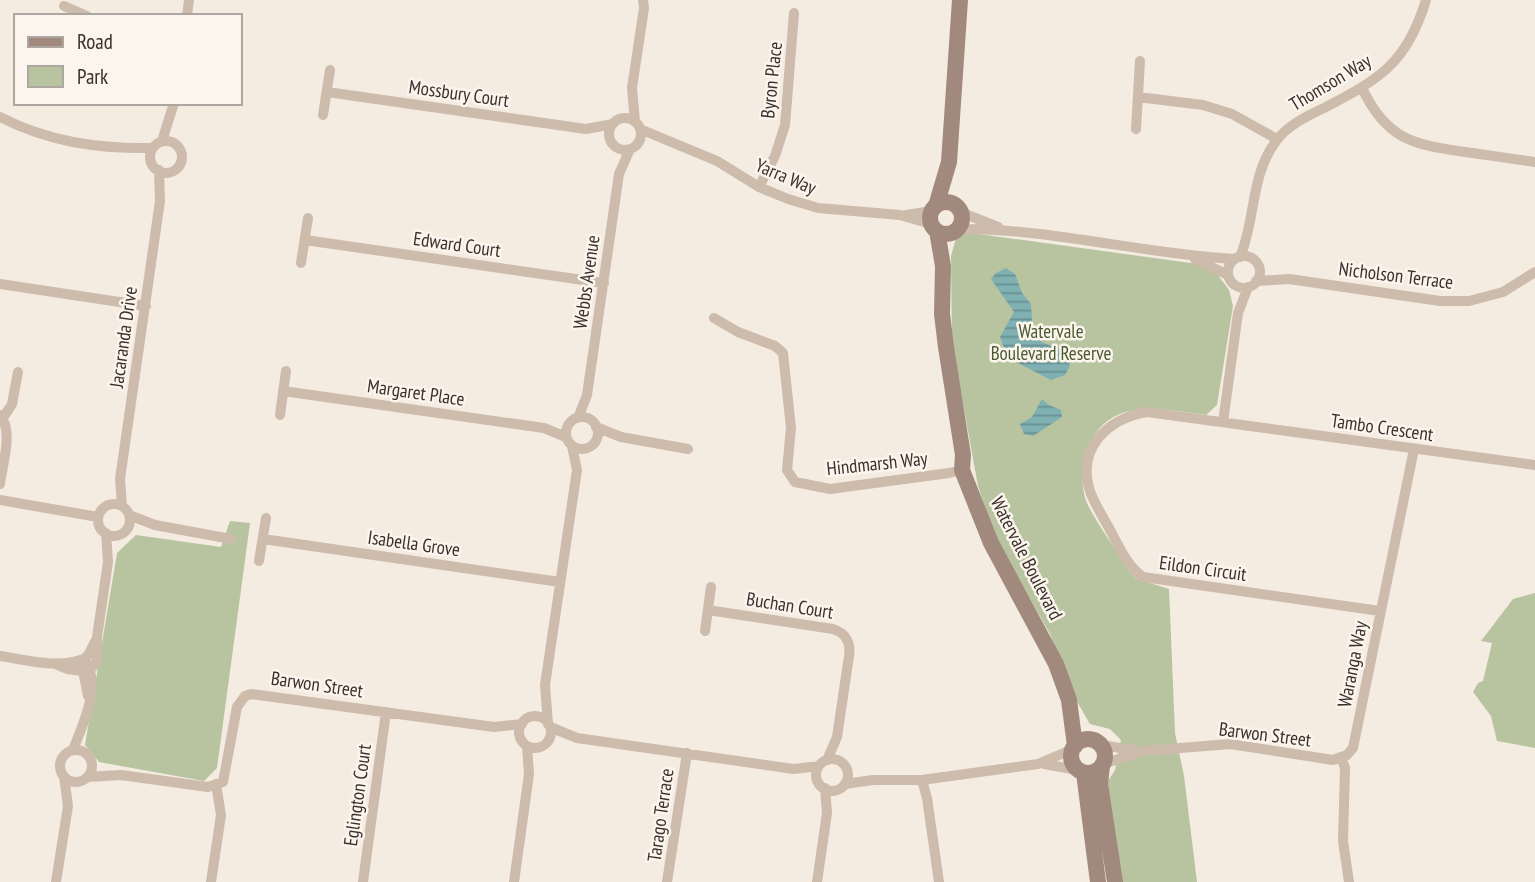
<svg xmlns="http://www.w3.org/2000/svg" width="1535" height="882" font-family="'PT Sans Narrow',sans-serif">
	<defs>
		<pattern id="water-rules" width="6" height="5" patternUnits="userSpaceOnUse" patternTransform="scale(1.75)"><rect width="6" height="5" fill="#7fb0b2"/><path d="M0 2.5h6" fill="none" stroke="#699091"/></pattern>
	</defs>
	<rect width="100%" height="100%" fill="#f4ebe1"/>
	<path fill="#b8c4a0" d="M 964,232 L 1198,264 L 1218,275 L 1229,290 L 1233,306 L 1217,405 L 1206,415 C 1159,409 1106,395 1086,453 C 1082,467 1081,486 1086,501 C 1094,520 1117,550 1128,570 L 1137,579 L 1169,589 L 1175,733 L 1184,776 L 1197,882 L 1118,882 L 1106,784 L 1115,770 L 1121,740 L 1110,729 L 1090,724 L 1076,700 L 1050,634 L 996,539 L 978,486 L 952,343 L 951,256 L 956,238 Z
		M 230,521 L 250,523 L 217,768 L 204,781 L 99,762 L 85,745 L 117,553 L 136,535 L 221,547 Z
		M 1535,593 L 1535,748 L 1497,741 L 1491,716 L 1473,692 L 1478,683 L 1483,681 L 1492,643 L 1481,641 L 1513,599 Z"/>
	<path fill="url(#water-rules)" d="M 1006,268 L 1015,274 L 1022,293 L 1031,304 L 1032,320 L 1027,331 L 1042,342 L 1068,353 L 1070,366 L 1065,375 L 1051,380 L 1008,358 L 1000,337 L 1014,312 L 991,279 L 996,273 Z
		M 1042,399 L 1049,405 L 1061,410 L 1062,417 L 1033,436 L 1024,434 L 1020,424 L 1032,417 Z"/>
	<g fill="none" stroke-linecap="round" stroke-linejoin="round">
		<path stroke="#cdbbac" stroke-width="10" d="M 64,6 L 87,16
			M 187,16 L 189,0
			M 1362,88 C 1386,139 1413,145 1465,152 C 1489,155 1512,159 1535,162
			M 327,92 L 586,129 L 613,124
			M 1138,97 L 1203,105 L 1232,114 L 1277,139
			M 323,115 L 330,70
			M 0,117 C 48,142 99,149 153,148
			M609 134a16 16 0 1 1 32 0a16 16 0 1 1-32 0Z
			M 635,122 L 632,88 L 644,8 L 643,0
			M 640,129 L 717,161 L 759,187 L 788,199 L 818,208 L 900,215 L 931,224
			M 1136,129 L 1140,61
			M 162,141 L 174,103
			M150 157a16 16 0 1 1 32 0a16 16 0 1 1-32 0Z
			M 759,187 L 775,156 L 785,125 L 794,13
			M 960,212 L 998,227
			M 906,215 L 932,211
			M 957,229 C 1050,228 1142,254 1235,259
			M 305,240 L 604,283
			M1228 272a16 16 0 1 1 32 0a16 16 0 1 1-32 0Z
			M 1240,257 C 1256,219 1250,176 1276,141 C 1288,125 1307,116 1324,108 C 1380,79 1407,63 1426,0
			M 1195,259 L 1228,275
			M 301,263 L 308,218
			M 1256,281 L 1289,279 L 1440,301 L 1469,301 L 1503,292 L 1535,272
			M 0,284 L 146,306
			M 714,318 L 738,332 L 775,346 L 783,353 L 791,428 L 787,470 L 795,482 L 830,489 L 949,473 L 962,470
			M 283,391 L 544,428 L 566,437
			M 0,415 C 14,431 2,465 0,484
			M 280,415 L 286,371
			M566 433a16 16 0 1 1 32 0a16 16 0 1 1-32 0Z
			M 3,418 L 12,404 L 18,372
			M 578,418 L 587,395 L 619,174 L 630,149
			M 1223,422 L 1238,313 L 1248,287
			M 596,427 L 621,437 L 688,449
			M 0,500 L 98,517
			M98 520a16 16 0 1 1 32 0a16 16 0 1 1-32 0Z
			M 122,506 L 120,479 L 160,201 L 159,170
			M 129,515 L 155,525 L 231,539
			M 263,539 L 560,582
			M 259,561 L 266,518
			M 708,610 L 833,629 C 846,633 851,643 849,656 L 837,737 L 827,760
			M 1380,611 L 1143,577 C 1126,565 1119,546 1109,528 C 1103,517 1096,506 1091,494 C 1075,450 1106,419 1147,412 L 1535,465
			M 705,631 L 711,587
			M 0,656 C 27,660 57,669 84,659
			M 55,664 L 67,669 L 83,671 L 93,667 L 97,660 L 97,637 L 108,562 L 106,533
			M 88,696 L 83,671 L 84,659 L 88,655 L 96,640
			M519 732a16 16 0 1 1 32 0a16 16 0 1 1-32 0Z
			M 548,724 L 545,685 L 577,470 L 572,446
			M 550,727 L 577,738 L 794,769 L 819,766
			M 1101,745 L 1133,750
			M 73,750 C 83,723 103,685 84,659
			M60 766a16 16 0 1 1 32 0a16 16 0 1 1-32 0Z
			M816 775a16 16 0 1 1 32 0a16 16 0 1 1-32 0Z
			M 1044,764 L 1078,770
			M 1103,764 L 1143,751 L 1230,744 L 1333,760 L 1341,757
			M 87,777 L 121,775 L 208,787 L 223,782 L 237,707 L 245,696 L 251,694 L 494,727 L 522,724
			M 922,780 L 927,798 L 939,882
			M 845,784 L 873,780 L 922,780 L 1038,764 L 1073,749
			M 56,882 L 68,806 L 64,776
			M 211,882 L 221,815 L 216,784
			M 363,882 L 386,712
			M 514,882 L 529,774 L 527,746
			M 667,882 L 687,753
			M 817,882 L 827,813 L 825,788
			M 1349,882 L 1343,841 L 1345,768 L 1341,757 L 1347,755 L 1353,748 L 1414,449"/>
		<path stroke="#a18a7d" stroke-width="16" d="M930 218a16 16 0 1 1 32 0a16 16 0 1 1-32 0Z
			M 936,206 L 949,162 L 960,0
			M 937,231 L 943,266 L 942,314 L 946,347 L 963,455 L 962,470 L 991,543 L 1056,664 L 1069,700 L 1075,746
			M1071 756a17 17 0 1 1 34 0a17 17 0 1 1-34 0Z
			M 1102,766 L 1100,784 L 1115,882
			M 1084,773 L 1098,882"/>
	</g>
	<g text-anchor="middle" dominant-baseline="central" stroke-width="5" stroke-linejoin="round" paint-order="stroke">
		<g font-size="19" fill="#3b302b" stroke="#fbf5ee">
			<text transform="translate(771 80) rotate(-84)">Byron Place</text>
			<text transform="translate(1330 82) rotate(-31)">Thomson Way</text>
			<text transform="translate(459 93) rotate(8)">Mossbury Court</text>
			<text transform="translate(786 176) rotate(23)">Yarra Way</text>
			<text transform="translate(457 244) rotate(8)">Edward Court</text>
			<text transform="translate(1396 275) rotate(7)">Nicholson Terrace</text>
			<text transform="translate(586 282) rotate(-82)">Webbs Avenue</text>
			<text transform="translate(123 337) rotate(-82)">Jacaranda Drive</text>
			<text transform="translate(416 392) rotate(8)">Margaret Place</text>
			<text transform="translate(1382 427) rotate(8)">Tambo Crescent</text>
			<text transform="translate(877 463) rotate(-6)">Hindmarsh Way</text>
			<text transform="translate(414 543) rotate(8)">Isabella Grove</text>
			<text transform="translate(1027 558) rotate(63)">Watervale Boulevard</text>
			<text transform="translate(1203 568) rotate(8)">Eildon Circuit</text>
			<text transform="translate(790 605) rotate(9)">Buchan Court</text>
			<text transform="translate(1352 664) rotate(-79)">Waranga Way</text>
			<text transform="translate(317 684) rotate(8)">Barwon Street</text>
			<text transform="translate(1265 734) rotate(7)">Barwon Street</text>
			<text transform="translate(357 795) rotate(-82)">Eglington Court</text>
			<text transform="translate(660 815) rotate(-82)">Tarago Terrace</text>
		</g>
		<g font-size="19" fill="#4a5a2e" stroke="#fbf5ee">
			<text x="1051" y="331">Watervale<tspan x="1051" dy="22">Boulevard Reserve</tspan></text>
		</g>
	</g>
	<rect x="14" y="14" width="228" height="91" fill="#fbf5ee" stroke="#aea6a0" stroke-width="2"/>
	<rect x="28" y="37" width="35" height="10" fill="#a18a7d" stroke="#aea6a0" stroke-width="2"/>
	<text x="77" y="49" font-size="21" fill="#3b302b">Road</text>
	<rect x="28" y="66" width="35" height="21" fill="#b8c4a0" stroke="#aea6a0" stroke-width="2"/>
	<text x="77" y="84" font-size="21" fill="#3b302b">Park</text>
</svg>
